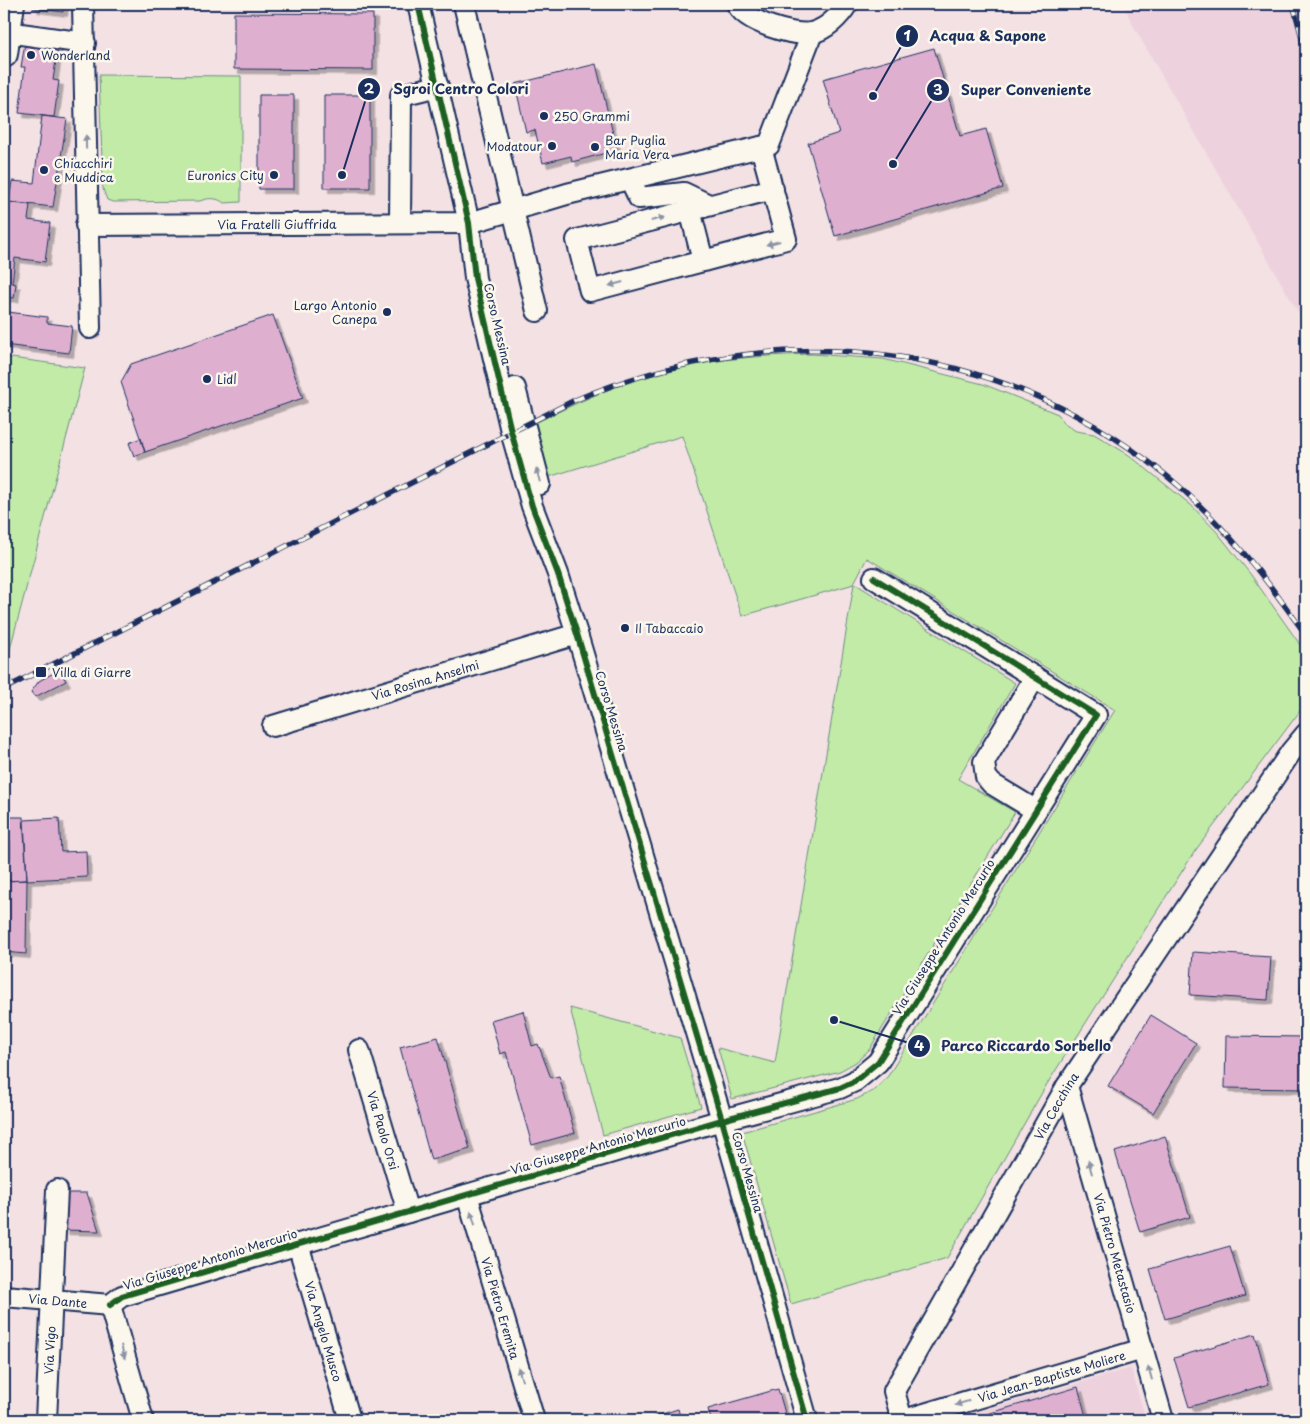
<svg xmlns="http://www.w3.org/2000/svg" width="1310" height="1424" font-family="'Playpen Sans',sans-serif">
	<defs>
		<filter id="shadow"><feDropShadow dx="4.5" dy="4.5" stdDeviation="0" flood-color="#0004"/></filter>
	</defs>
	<rect width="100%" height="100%" fill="#f3e1e4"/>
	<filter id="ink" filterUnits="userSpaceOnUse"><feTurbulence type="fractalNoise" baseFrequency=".02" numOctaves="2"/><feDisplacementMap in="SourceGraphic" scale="10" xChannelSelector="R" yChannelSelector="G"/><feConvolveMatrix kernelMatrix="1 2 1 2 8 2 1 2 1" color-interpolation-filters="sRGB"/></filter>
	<g filter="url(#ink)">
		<path fill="#edd2de" d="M 1123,4 L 1306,4 L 1306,326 L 1134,27 Z
			M 1131,1368 L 1146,1420 L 949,1420 Z"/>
		<path fill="#c1eba7" stroke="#6e8d82" d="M 99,75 L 241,76 L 241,202 L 224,203 C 217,197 207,198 200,201 L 113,202 L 107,200 L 103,189 Z
			M 811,354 L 883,359 L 983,384 L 1058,414 L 1066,425 L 1076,431 L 1094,434 L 1129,455 L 1191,505 L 1217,532 L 1251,575 L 1306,653 L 1306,703 L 1195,851 L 1047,1084 L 947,1258 L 791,1304 L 742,1132 L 857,1099 L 875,1090 L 888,1076 L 1115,710 L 867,558 L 854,583 L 1015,683 L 958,779 L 1015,812 L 869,1050 L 856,1062 L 840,1071 L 732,1099 L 718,1048 L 775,1063 L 854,584 L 742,616 L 682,436 L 545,478 L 531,425 C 562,410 593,395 625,383 C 684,361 749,356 811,354 Z
			M 4,357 L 85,368 L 4,671 Z
			M 570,1008 L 680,1038 L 701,1107 L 603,1135 Z"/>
		<path fill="#dfafd0" stroke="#1b2f5e" filter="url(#shadow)" d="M 34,4 L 64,4 L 63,12 L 33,8 Z
			M 234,13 L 373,14 L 373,70 L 234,69 Z
			M 25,43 L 58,47 L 53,80 L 59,81 L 54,117 L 19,113 L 25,67 L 21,67 Z
			M 934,48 L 960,136 L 986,129 L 1003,188 L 835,236 L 808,143 L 839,133 L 823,79 Z
			M 596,64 L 617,150 L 572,162 L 571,156 L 543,163 L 535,130 L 526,132 L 515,84 Z
			M 259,95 L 294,95 L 294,189 L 259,189 Z
			M 324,95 L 370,95 L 370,188 L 324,188 Z
			M 42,116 L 67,119 L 53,207 L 9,202 L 12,181 L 34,183 Z
			M 4,202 L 30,205 L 28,220 L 50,223 L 45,262 L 15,258 L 12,283 L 16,284 L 14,298 L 4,297 Z
			M 4,312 L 8,312 L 4,345 Z
			M 8,312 L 47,317 L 47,323 L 72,326 L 69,353 L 4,345 Z
			M 273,315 L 303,398 L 145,452 L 121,382 L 131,364 Z
			M 141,438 L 145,452 L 134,456 L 129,443 Z
			M 59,670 L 66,681 L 35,697 L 31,692 L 39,681 Z
			M 4,817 L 23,817 L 27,880 L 4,881 L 4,860 L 10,859 L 10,841 L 4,841 Z
			M 59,818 L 61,852 L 86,851 L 87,877 L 27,880 L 24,820 Z
			M 27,880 L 26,954 L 4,952 L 4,881 Z
			M 1193,952 L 1271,957 L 1268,1000 L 1190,995 Z
			M 1303,954 L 1306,954 L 1306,998 L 1300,998 Z
			M 523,1011 L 532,1046 L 538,1044 L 551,1078 L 559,1076 L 575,1133 L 532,1145 L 506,1052 L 500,1054 L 491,1020 Z
			M 1151,1015 L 1196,1043 L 1153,1113 L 1108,1086 Z
			M 1226,1036 L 1306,1037 L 1306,1089 L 1225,1088 Z
			M 438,1037 L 470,1149 L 431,1160 L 400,1047 Z
			M 1165,1136 L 1190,1217 L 1140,1232 L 1115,1152 Z
			M 66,1193 L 87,1193 L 99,1231 L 64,1230 Z
			M 1230,1246 L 1245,1296 L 1165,1319 L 1150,1269 Z
			M 1255,1334 L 1269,1384 L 1189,1407 L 1174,1358 Z
			M 1078,1387 L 1087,1420 L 967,1420 Z
			M 778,1389 L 787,1420 L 711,1420 L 708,1409 Z
			M 678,1409 L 681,1420 L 654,1420 L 653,1417 Z"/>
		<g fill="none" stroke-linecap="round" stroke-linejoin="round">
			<g stroke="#1b2f5e" stroke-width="24">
				<g id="minor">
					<path d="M 83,4 L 90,328"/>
					<path d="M 418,4 L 469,223 L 475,278 L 511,431 L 532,506 L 558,574 L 577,634 L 722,1120 L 807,1420"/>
					<path d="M 464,4 L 537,311"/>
					<path d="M 737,4 C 745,22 792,36 811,33 C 826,30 840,16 847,4"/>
					<path d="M 7,32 L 85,43"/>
					<path d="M 761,147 L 786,239 L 590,291 L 577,240 L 773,189"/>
					<path d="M 630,179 L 639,198 L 684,193 L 709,205"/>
					<path d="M 690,210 L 703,261"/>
					<path d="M 400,223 L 401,95 L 438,86"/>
					<path id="s1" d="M 86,225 L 469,223 L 567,194 L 769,145 L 812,33"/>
					<path d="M 515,388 L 540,484"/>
					<path d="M 1035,677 L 984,762 L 986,777 L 992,784 L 1035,810"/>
					<path id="s2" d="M 273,726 L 577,634"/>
					<path id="s3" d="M 359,1050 L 408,1212"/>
					<path id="s4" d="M 1067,1086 L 1163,1420"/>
					<path id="s5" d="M 467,1195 L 534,1420"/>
					<path id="s6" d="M 298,1244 L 350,1420"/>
					<path id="s7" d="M 4,1296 L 110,1305"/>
					<path d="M 110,1305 L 122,1296 L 722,1120 L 840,1088 L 855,1081 L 878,1062 L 1096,715 L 874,578"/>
					<path d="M 110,1305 L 143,1420"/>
					<path id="s8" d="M 46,1420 L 57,1190"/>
					<path id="s9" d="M 902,1420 L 894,1391 L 1067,1086 L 1291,752 L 1306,734"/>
					<path id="s10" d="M 904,1420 L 1143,1349"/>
				</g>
			</g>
			<g stroke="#1b2f5e" stroke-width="30">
				<path id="major" d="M 4,54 L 11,4"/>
			</g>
			<use href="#minor" stroke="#fbf7ec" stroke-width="20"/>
			<use href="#major" stroke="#fbf7ec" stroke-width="26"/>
			<g stroke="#1b2f5e" stroke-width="5.5">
				<path id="rail" d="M 1293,4 L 1306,53
					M 1305,4 L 1306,7
					M 4,689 L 573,401 C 778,313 1009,339 1180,487 C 1229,531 1268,581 1306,635"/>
			</g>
			<use href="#rail" stroke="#fbf7ec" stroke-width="4" stroke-dasharray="11" stroke-linecap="butt"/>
			<g stroke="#fbf7ec" stroke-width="9">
				<path id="cycleway" d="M 418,4 L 469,223 L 475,278 L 511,431 L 532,506 L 558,574 L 577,634 L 722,1120 L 807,1420
					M 110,1305 L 122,1296 L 722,1120 L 840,1088 L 855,1081 L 878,1062 L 1096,715 L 874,578"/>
			</g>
			<use href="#cycleway" stroke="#1b5e20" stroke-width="6"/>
		</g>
		<defs><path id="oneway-solid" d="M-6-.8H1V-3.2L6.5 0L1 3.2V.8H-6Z" transform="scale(1.25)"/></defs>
		<g fill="#8b93a5">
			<use href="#oneway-solid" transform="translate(86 142) rotate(-91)"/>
			<use href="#oneway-solid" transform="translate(658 219) rotate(-15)"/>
			<use href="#oneway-solid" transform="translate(773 243) rotate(165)"/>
			<use href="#oneway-solid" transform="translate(616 284) rotate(165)"/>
			<use href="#oneway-solid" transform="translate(538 475) rotate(-105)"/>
			<use href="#oneway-solid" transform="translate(1090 1167) rotate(-106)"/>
			<use href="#oneway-solid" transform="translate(473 1218) rotate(-107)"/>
			<use href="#oneway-solid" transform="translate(123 1352) rotate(74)"/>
			<use href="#oneway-solid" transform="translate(1150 1373) rotate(-106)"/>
			<use href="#oneway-solid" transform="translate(520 1374) rotate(-107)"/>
			<use href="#oneway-solid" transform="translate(962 1403) rotate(163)"/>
		</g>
	</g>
	<g fill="#1b2f5e" stroke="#fbf7ec" stroke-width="2">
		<circle cx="31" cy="55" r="5"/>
		<circle cx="544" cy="116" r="5"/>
		<circle cx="552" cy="146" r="5"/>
		<circle cx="595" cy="147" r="5"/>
		<circle cx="44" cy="170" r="5"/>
		<circle cx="274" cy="175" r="5"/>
		<circle cx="387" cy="312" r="5"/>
		<circle cx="207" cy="379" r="5"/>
		<circle cx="625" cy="628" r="5"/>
		<rect x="35" y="666" width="12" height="12" rx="2.5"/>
	</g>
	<g text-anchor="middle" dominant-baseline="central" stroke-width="5" stroke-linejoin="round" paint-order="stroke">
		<g font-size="12" fill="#1b2f5e" stroke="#fbf7ec" text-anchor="start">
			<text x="41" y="55">Wonderland</text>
			<text x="554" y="116">250 Grammi</text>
			<text x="605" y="140">Bar Puglia<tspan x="605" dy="14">Maria Vera</tspan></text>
			<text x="542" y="146" text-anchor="end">Modatour</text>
			<text x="54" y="163">Chiacchiri<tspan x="54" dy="14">e Muddica</tspan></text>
			<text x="264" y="175" text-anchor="end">Euronics City</text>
			<text x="377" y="305" text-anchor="end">Largo Antonio<tspan x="377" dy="14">Canepa</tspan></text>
			<text x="217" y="379">Lidl</text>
			<text x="635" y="628">Il Tabaccaio</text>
			<text x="52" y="672">Villa di Giarre</text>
		</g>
		<g font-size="12" fill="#1b2f5e" stroke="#fbf7ec">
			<text stroke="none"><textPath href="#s1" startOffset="191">Via Fratelli Giuffrida</textPath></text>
			<text transform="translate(498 324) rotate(77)">Corso Messina</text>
			<text stroke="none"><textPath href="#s2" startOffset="159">Via Rosina Anselmi</textPath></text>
			<text transform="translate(612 711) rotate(73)">Corso Messina</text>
			<text transform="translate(943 937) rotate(-58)">Via Giuseppe Antonio Mercurio</text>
			<text stroke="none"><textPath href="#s9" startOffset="358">Via Cecchina</textPath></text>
			<text stroke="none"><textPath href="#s3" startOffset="84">Via Paolo Orsi</textPath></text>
			<text transform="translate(598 1145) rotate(-16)">Via Giuseppe Antonio Mercurio</text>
			<text transform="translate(748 1172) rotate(74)">Corso Messina</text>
			<text stroke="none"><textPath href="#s4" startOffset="174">Via Pietro Metastasio</textPath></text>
			<text transform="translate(210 1259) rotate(-17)">Via Giuseppe Antonio Mercurio</text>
			<text stroke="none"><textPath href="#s7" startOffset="54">Via Dante</textPath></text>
			<text stroke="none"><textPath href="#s5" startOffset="118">Via Pietro Eremita</textPath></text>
			<text stroke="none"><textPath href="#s6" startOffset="91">Via Angelo Musco</textPath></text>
			<text stroke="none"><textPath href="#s8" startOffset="70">Via Vigo</textPath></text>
			<text stroke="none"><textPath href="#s10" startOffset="154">Via Jean-Baptiste Moliere</textPath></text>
		</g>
	</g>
	<path fill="none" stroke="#1b2f5e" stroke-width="2" d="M873 96L907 36M342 175L369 89M893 164L938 90M834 1020L919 1046"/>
	<g fill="#1b2f5e" stroke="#fbf7ec" stroke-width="2">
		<circle cx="873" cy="96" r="5"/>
		<circle cx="342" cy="175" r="5"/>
		<circle cx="893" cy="164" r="5"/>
		<circle cx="834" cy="1020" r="5"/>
		<circle cx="907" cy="36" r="12"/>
		<circle cx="369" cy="89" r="12"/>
		<circle cx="938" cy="90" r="12"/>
		<circle cx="919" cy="1046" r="12"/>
	</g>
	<g font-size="15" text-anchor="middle" font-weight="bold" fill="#fff">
		<text x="907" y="41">1</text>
		<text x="369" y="94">2</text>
		<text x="938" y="95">3</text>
		<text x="919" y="1051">4</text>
	</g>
	<g font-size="14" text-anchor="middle" font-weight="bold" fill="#1b2f5e" stroke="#fbf7ec" stroke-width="5" stroke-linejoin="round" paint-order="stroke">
		<text x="988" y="41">Acqua &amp; Sapone</text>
		<text x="461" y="94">Sgroi Centro Colori</text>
		<text x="1026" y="95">Super Conveniente</text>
		<text x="1026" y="1051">Parco Riccardo Sorbello</text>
	</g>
	<rect width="1310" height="1424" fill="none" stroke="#fbf7ec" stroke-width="20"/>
	<rect x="10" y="10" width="1290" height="1404" fill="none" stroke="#1b2f5e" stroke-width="2" filter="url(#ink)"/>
</svg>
